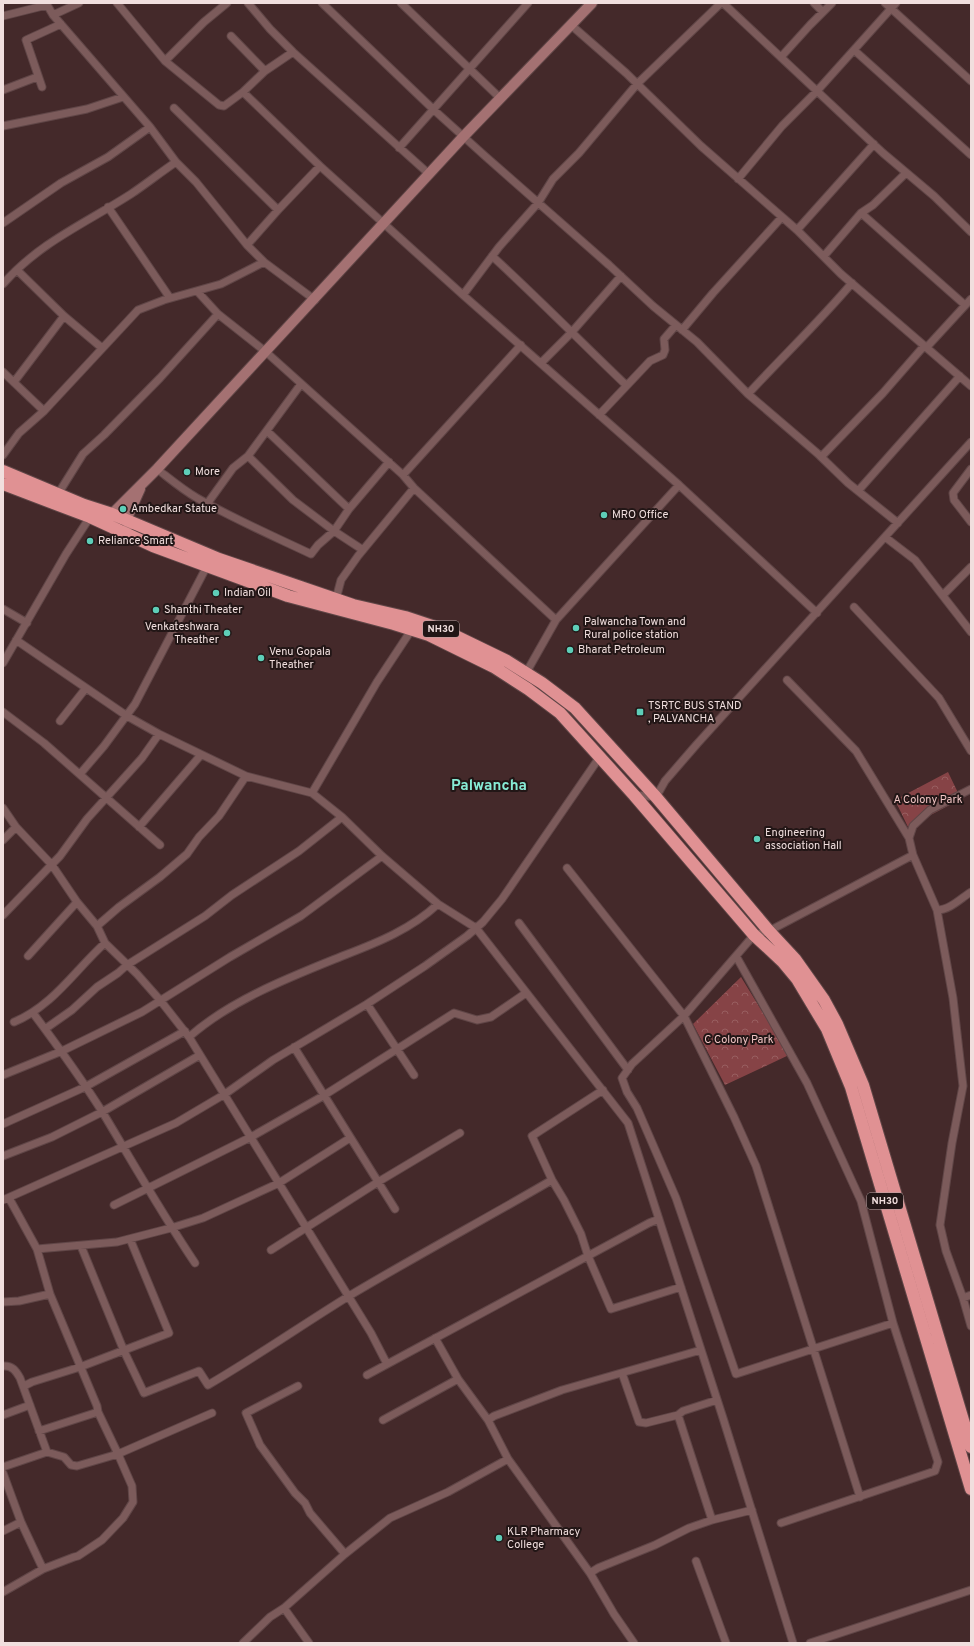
<svg xmlns="http://www.w3.org/2000/svg" width="974" height="1646" font-family="Overpass,sans-serif">
	<defs>
		<pattern id="forest-crowns" width="20" height="18" patternUnits="userSpaceOnUse"><rect width="20" height="18" fill="#864346"/><path d="M2 6a3 3 0 1 1 6 0M12 15a3 3 0 1 1 6 0" fill="none" stroke="#985e60"/></pattern>
	</defs>
	<rect width="100%" height="100%" fill="#44292a"/>
	<path fill="url(#forest-crowns)" d="M 948,772 L 961,799 L 908,827 L 895,800 Z
		M 741,977 L 789,1055 L 725,1085 L 693,1024 Z"/>
	<g fill="none" stroke-linecap="round" stroke-linejoin="round">
		<g stroke="#604647" stroke-width="9">
			<path id="street" d="M 46,3 L 53,15 L 150,127 L 176,162 L 196,182 L 247,245 L 264,262 L 315,300
				M 117,3 L 165,61 L 219,105 L 224,106 L 243,92 L 265,71 L 293,52
				M 248,3 L 270,29 L 293,52 L 429,174
				M 322,3 L 434,110 L 485,156 L 609,265 L 653,306 L 697,342 L 748,394 L 817,453 L 848,483 L 898,523
				M 401,3 L 500,98
				M 723,3 L 883,153 L 934,196 L 971,232
				M 814,3 L 823,12
				M 885,3 L 971,81
				M 53,15 L 79,3
				M 3,16 L 47,5
				M 571,25 L 626,73 L 701,146 L 797,230 L 841,274 L 971,386
				M 231,36 L 265,71
				M 854,50 L 971,155
				M 781,57 L 810,25 L 832,3
				M 165,61 L 204,22 L 227,3
				M 42,87 L 26,40 L 61,24
				M 3,90 L 37,77
				M 243,92 L 320,166 L 463,295 L 679,485 L 817,613
				M 174,108 L 278,210
				M 3,126 L 87,109 L 123,97
				M 399,148 L 528,3
				M 738,179 L 782,126 L 817,91 L 896,3
				M 108,207 L 170,298
				M 861,213 L 965,305
				M 3,223 L 61,183 L 108,157 L 150,127
				M 797,230 L 874,144
				M 247,245 L 278,210 L 320,166
				M 492,256 C 538,298 581,342 626,385
				M 824,256 L 861,213 L 873,205 L 906,173
				M 17,270 L 64,316 L 102,348
				M 3,284 C 40,242 86,223 131,194 C 146,184 161,172 176,162
				M 197,291 L 218,314 L 266,352 L 403,475 L 414,488 L 556,620
				M 463,295 L 499,247 L 538,203 L 553,179 L 579,153 L 637,84 L 721,3
				M 682,330 L 713,293 L 782,217
				M 926,348 L 971,299
				M 541,363 L 571,333 L 621,276
				M 3,372 L 44,411
				M 14,382 L 64,316
				M 748,394 C 782,357 819,322 852,283
				M 599,415 L 650,361 L 663,355 L 665,350 L 664,339 L 676,325
				M 267,431 L 349,509
				M 3,455 L 19,433 L 44,411 L 138,310 L 164,300 L 221,284 L 264,262
				M 248,456 L 293,500 L 334,531 L 363,550
				M 821,457 L 883,393 L 924,346
				M 157,469 C 170,479 183,490 197,498 C 234,519 273,536 311,554 L 318,545 L 334,531 L 349,509 L 389,462
				M 971,469 L 953,493 L 954,500 L 971,522
				M 403,475 L 521,345
				M 858,491 L 960,376
				M 58,494 L 83,454 L 104,435 L 160,378 L 218,314
				M 207,504 L 233,468 L 248,456 L 301,384
				M 885,537 L 915,560 L 971,632
				M 943,595 L 971,567
				M 336,599 L 341,580 L 358,556 L 414,488
				M 854,607 L 939,698 L 971,751
				M 3,609 L 27,623
				M 16,640 L 127,716 L 159,734 L 246,776 L 312,793 L 342,817 L 382,856 L 438,904 L 476,928 L 628,1123 L 723,1418 L 793,1643
				M 3,663 L 66,554 L 90,517
				M 523,673 L 526,673 L 556,620 L 679,485
				M 787,680 L 856,751 L 909,838
				M 3,712 L 44,743 L 160,845
				M 60,721 L 86,688
				M 80,774 L 104,746 L 135,704 L 207,566
				M 971,789 L 930,810 L 913,826 L 909,838 L 913,855 L 937,910 C 950,910 961,898 971,892
				M 312,793 L 377,682 L 412,629
				M 635,795 L 656,797 L 665,781 L 697,744 L 971,442
				M 3,808 L 16,827 L 52,865 L 77,902 L 97,926 L 105,943 L 137,974 L 160,1000 L 189,1037 L 371,1333 L 387,1364
				M 139,827 L 200,756
				M 3,840 L 16,827
				M 567,868 L 684,1016 L 734,1117 L 756,1166 L 860,1497
				M 937,910 L 953,998 L 963,1086 L 952,1143 L 940,1225 L 946,1251 L 963,1298 L 971,1326
				M 3,915 L 60,856 L 87,819 L 142,758 L 159,734
				M 519,923 L 628,1070
				M 97,926 L 119,907 L 160,877 L 187,854 L 199,837 L 219,816 L 246,776
				M 28,956 L 77,902
				M 736,956 L 807,1083 L 861,1201 L 893,1323
				M 367,1004 L 414,1075
				M 33,1013 C 57,1045 81,1078 103,1113 C 133,1163 162,1214 195,1263
				M 14,1022 C 53,1006 75,970 105,943
				M 45,1029 L 72,1010 L 97,987 L 118,973 L 127,965 L 205,916 L 232,895 L 299,851 L 342,817
				M 189,1037 C 232,999 293,976 345,955 C 379,942 411,929 438,904
				M 294,1047 L 395,1209
				M 3,1075 L 62,1051 L 142,1012 L 230,957 L 301,916 L 382,856
				M 603,1090 L 532,1136 L 552,1180 L 564,1200 L 581,1234 L 588,1256 L 611,1309 L 681,1287
				M 3,1124 L 85,1087 L 185,1031
				M 3,1156 L 52,1137 L 102,1112 L 200,1055
				M 9,1198 L 37,1249 L 50,1294 L 97,1406 L 98,1412 L 118,1454 L 212,1413
				M 3,1200 L 176,1123 L 225,1094 L 273,1060 L 367,1004 L 425,966 L 467,936 L 483,922 L 502,899 L 599,758
				M 114,1205 L 251,1137 L 323,1096 L 454,1013 L 477,1020 L 491,1017 L 526,993
				M 81,1246 L 124,1351 L 144,1393 L 199,1371 L 208,1385 C 256,1357 302,1325 349,1296 C 416,1256 485,1219 552,1180
				M 37,1249 L 117,1242 L 171,1228 L 203,1218 L 279,1183 L 350,1138
				M 271,1250 L 378,1182 L 460,1133
				M 963,1298 L 971,1295
				M 3,1302 L 19,1301 L 50,1294
				M 435,1338 L 458,1379 L 488,1420 L 508,1459
				M 3,1366 C 12,1365 16,1371 20,1378 L 47,1452
				M 622,1373 L 639,1422 L 646,1423 L 678,1415 L 683,1411 L 717,1400
				M 367,1375 L 649,1223 L 659,1219
				M 24,1386 L 32,1382 L 80,1367 L 169,1333 L 130,1239
				M 3,1415 L 30,1405
				M 678,1415 L 712,1520
				M 383,1420 L 458,1379
				M 488,1420 L 494,1416 L 562,1390 L 701,1350
				M 39,1431 L 98,1412
				M 3,1467 L 47,1452 L 64,1457 L 71,1465 L 77,1466 L 118,1454 L 132,1486 L 133,1502 L 123,1518 L 102,1540 L 78,1556 L 74,1557 L 43,1569 L 3,1592
				M 3,1473 L 21,1522 L 43,1569
				M 781,1523 L 935,1471 L 938,1462 L 893,1323 L 736,1374 L 676,1198 L 637,1108 L 627,1092 L 622,1078 L 632,1064 L 684,1016 L 754,935 L 769,931 L 913,855
				M 3,1531 L 21,1522
				M 345,1554 L 390,1518 L 448,1492 L 508,1459 L 590,1573 L 614,1614 L 634,1643
				M 696,1561 L 726,1643
				M 590,1573 L 598,1568 L 655,1545 L 689,1528 L 712,1520 L 752,1510
				M 284,1608 L 309,1643
				M 243,1643 L 270,1617 L 284,1608 L 345,1554 L 310,1513 L 305,1503 L 295,1493 L 260,1445 L 246,1413 L 298,1386
				M 810,1643 L 971,1590"/>
		</g>
		<g stroke="#604647" stroke-width="12">
			<path id="secondary" d="M 108,520 L 112,514 L 157,469 L 463,137 L 592,3
				M 129,525 L 126,520 L 140,489"/>
		</g>
		<g stroke="#604647" stroke-width="14">
			<path id="highway" d="M 3,471 L 84,505 L 112,514 L 219,559 L 353,605 L 405,617 L 441,629 L 507,661 L 542,683 L 575,708 L 656,797 L 769,931 L 795,959 L 824,1000 L 837,1024 L 863,1085 L 971,1447
				M 3,484 L 90,517 L 153,546 L 288,596 L 394,624 L 429,635 L 494,667 L 528,689 L 560,713 L 634,795 L 754,935 L 782,961 L 797,979 L 827,1029 L 851,1087 L 971,1489"/>
		</g>
		<use href="#street" stroke="#7c5b5b" stroke-width="7"/>
		<use href="#secondary" stroke="#a47172" stroke-width="10"/>
		<use href="#highway" stroke="#e09193" stroke-width="12"/>
	</g>
	<g fill="#5eceb8" stroke="#221616" stroke-width="1.5">
		<circle cx="187" cy="472" r="4"/>
		<circle cx="123" cy="509" r="4"/>
		<circle cx="604" cy="515" r="4"/>
		<circle cx="90" cy="541" r="4"/>
		<circle cx="216" cy="593" r="4"/>
		<circle cx="156" cy="610" r="4"/>
		<circle cx="576" cy="628" r="4"/>
		<circle cx="227" cy="633" r="4"/>
		<circle cx="570" cy="650" r="4"/>
		<circle cx="261" cy="658" r="4"/>
		<rect x="636" y="708" width="8" height="8" rx="2"/>
		<circle cx="757" cy="839" r="4"/>
		<circle cx="499" cy="1538" r="4"/>
	</g>
	<g text-anchor="middle" dominant-baseline="central" stroke-width="4" stroke-linejoin="round" paint-order="stroke">
		<g fill="#221616" stroke="#b3a3a2" stroke-width="1">
			<rect x="423" y="621" width="36" height="16" rx="3"/>
			<rect x="867" y="1193" width="36" height="16" rx="3"/>
		</g>
		<g font-size="10" font-weight="bold" fill="#f1dfde">
			<text x="441" y="629">NH30</text>
			<text x="885" y="1201">NH30</text>
		</g>
		<g font-size="11" fill="#f1dfde" stroke="#221616" text-anchor="start">
			<text x="195" y="472">More</text>
			<text x="131" y="509">Ambedkar Statue</text>
			<text x="612" y="515">MRO Office</text>
			<text x="98" y="541">Reliance Smart</text>
			<text x="224" y="593">Indian Oil</text>
			<text x="164" y="610">Shanthi Theater</text>
			<text x="584" y="622">Palwancha Town and<tspan x="584" dy="13">Rural police station</tspan></text>
			<text x="219" y="627" text-anchor="end">Venkateshwara<tspan x="219" dy="13">Theather</tspan></text>
			<text x="578" y="650">Bharat Petroleum</text>
			<text x="269" y="652">Venu Gopala<tspan x="269" dy="13">Theather</tspan></text>
			<text x="648" y="706">TSRTC BUS STAND<tspan x="648" dy="13">, PALVANCHA</tspan></text>
			<text x="765" y="833">Engineering<tspan x="765" dy="13">association Hall</tspan></text>
			<text x="507" y="1532">KLR Pharmacy<tspan x="507" dy="13">College</tspan></text>
		</g>
		<g font-size="11" fill="#f1c5c4" stroke="#221616">
			<text x="928" y="800">A Colony Park</text>
			<text x="739" y="1040">C Colony Park</text>
		</g>
		<g font-size="15" font-weight="bold" fill="#87ecd6" stroke="#221616">
			<text x="489" y="786">Palwancha</text>
		</g>
	</g>
	<rect width="974" height="1646" fill="none" stroke="#f1dfde" stroke-width="8"/>
</svg>
